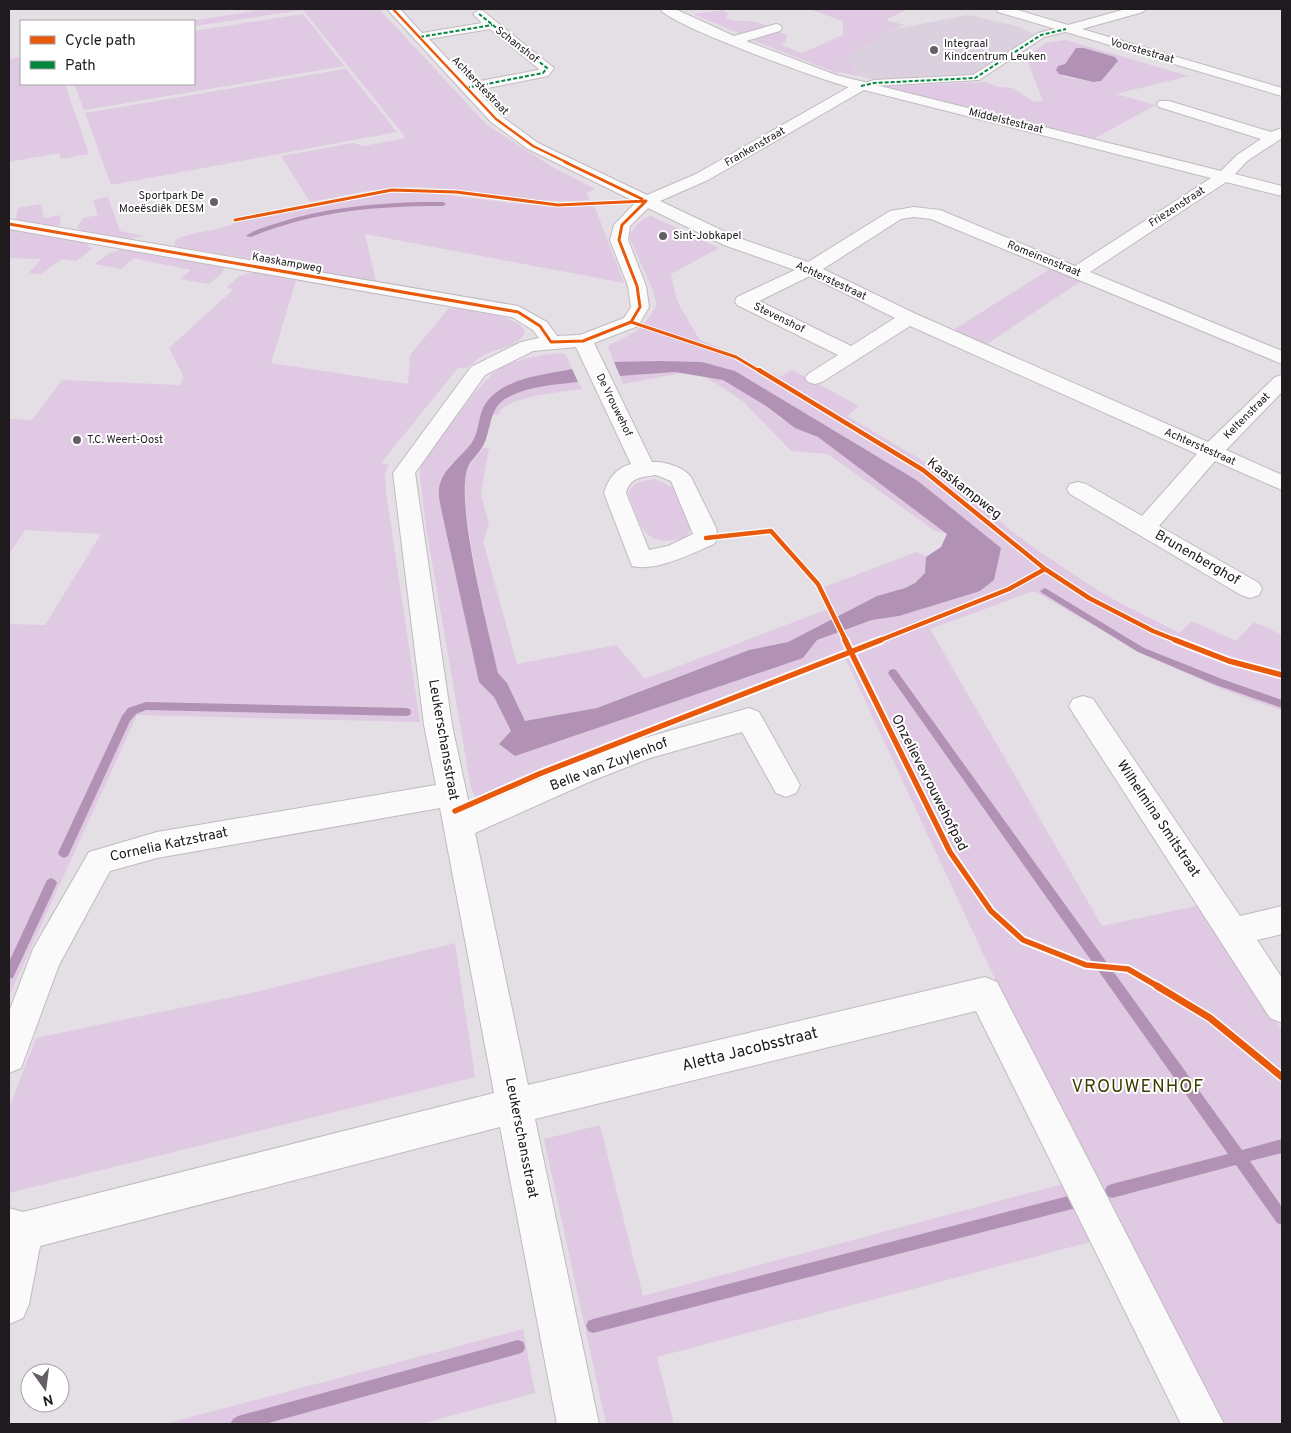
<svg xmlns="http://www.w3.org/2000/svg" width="1291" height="1433" font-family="Overpass,sans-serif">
	<rect width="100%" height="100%" fill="#e4dee5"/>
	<path fill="#dbd0dd" d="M 968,15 L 1017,26 L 1034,34 L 977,73 L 966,76 L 871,79 L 859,76 L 846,58 L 891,30 Z"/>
	<path fill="#e0c9e3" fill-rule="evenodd" d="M 267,9 L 380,10 L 487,125 L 554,168 L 595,189 L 586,193 L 590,200 C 533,205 476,190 419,187 C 382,186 346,195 310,202 L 281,156 L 353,143 L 363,146 L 406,138 L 303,10 L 194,26 L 194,21 L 191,21 Z
		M 808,9 L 907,9 L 886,20 L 904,25 L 891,30 L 846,58 L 859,76 L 840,72 L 837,73 L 749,39 L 776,31 L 787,35 L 786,42 L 781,45 L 802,53 L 843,35 L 843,21 Z
		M 723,10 L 728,13 L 726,18 C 741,24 756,17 769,28 L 743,35 L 693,14 Z
		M 303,14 L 344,66 L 84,110 L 74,84 L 194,84 L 194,31 Z
		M 1065,40 L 1189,76 L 1116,94 L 1156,105 L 1095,138 L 883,86 L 987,82 L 998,87 L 1013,88 L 1034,102 L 1043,101 L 1026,57 L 1046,43 ZM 1076,48 L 1084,48 L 1115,57 L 1118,61 L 1101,81 L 1093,82 L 1064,77 L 1058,66 L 1065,64 Z
		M 21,57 L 21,84 L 65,84 L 89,154 L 61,159 L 59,153 L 9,162 L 9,59 Z
		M 346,69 L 397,132 L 111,185 L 85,113 Z
		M 393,192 C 460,192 527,211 594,205 L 624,283 L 365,234 L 376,281 L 175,246 L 175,240 C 195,230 218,232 237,222 Z
		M 108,197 L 120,231 L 144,236 L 127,239 L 81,231 L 77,227 L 83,218 L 98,215 L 93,200 Z
		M 41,204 L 44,218 L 60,215 L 61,225 L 53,226 L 19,221 L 16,218 L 18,208 Z
		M 651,216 L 719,248 L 671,274 L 677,301 L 699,339 L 781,377 L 792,370 L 859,406 L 847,416 L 954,479 L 1010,530 L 1040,552 L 1105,595 L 1179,633 L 1192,621 L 1236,641 L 1254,622 L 1282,635 L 1282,710 C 1192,683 1115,638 1034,591 L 930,629 L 1102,926 L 1201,905 L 1282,1030 L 1282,1424 L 1214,1424 L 1001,992 L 843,653 L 476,799 L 471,788 L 426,527 L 420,477 L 421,466 C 439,442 477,382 501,368 C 519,358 540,355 560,353 L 566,355 L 572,369 L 511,384 L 483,408 L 475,439 L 463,454 L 448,467 L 442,513 L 479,682 L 494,697 L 512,732 L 499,743 L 803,658 L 817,640 L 872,620 L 899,616 L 961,597 L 994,580 L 1000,548 L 918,481 L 735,371 L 702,362 L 614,362 L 608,346 C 634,332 641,332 657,305 L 652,288 L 629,237 C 635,226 640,219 651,216 Z
		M 9,229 L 86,243 L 92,249 L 76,261 L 62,259 L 41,274 L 29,273 L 41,259 L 9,258 Z
		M 122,249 L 132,249 L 219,264 L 224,268 L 222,273 L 209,284 L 180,279 L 191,270 L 134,258 L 121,269 L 95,264 L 108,254 Z
		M 1056,265 L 1087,277 L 984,346 L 952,331 Z
		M 254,272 L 296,281 L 271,363 L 408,384 L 410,355 L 449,308 C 474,312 507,311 525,330 C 521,348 500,347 486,354 C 479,357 473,364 467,368 L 458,368 L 381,463 L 389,465 L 385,474 L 386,492 L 420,722 L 137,715 L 9,996 L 9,624 L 45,625 L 101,534 L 25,530 L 9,554 L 9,419 L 32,420 L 62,380 L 180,385 L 184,377 L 169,348 L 234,289 L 226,288 L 239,276 Z
		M 675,372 L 683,373 L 623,384 L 620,376 Z
		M 705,376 L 724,380 L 766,406 L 780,418 L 818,437 L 947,533 L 935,531 L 828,454 L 791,451 L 743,401 Z
		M 578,382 L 582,389 C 563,392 504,396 498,415 L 493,415 C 500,387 554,385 578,382 Z
		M 483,448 L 489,448 L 481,494 L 489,525 L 483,541 L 517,664 L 616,645 L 645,679 L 833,607 L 824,587 L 917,552 L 926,557 L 925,573 L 915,583 L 905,588 L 877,596 L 788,642 L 749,650 L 597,708 L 525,722 L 507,683 L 498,673 C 491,637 453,493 469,466 C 473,459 479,455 483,448 Z
		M 655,479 L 672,487 L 692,527 L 686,537 C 643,550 642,527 628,493 C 634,481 644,481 655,479 Z
		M 455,943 L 475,1077 L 9,1193 L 9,1108 L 36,1038 L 256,992 Z
		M 600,1125 L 643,1296 L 1063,1184 L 1090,1242 L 657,1357 L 674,1424 L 606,1424 L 544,1139 Z
		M 523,1329 L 535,1393 L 421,1424 L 165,1424 Z"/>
	<path fill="#b192b5" d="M 1076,48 L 1084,48 L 1115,57 L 1118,61 L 1101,81 L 1093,82 L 1059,74 L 1056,70 L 1058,66 L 1065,64 Z
		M 660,361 L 702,362 L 735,371 L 918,481 L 1001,548 L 994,580 L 980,591 L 961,597 L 899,616 L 872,620 L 817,640 L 803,658 L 515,756 L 499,744 L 511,731 L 494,697 L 479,682 L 442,513 C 441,506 438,497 439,490 C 440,471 460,458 471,444 C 479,433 478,419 483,408 C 498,378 544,375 572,369 L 578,382 C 554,385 526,386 505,399 C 491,408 491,424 486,439 C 482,452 471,459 468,467 C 454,502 489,631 498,673 L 507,683 L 525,721 L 597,708 L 749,650 L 788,642 L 877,596 L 905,588 L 915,583 L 925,573 L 926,557 L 941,547 L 947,534 L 818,437 L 795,428 L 766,406 L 723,380 L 675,372 L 620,376 L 614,362 Z"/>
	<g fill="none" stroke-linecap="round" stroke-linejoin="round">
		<path fill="#b192b5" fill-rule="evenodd" d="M 418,202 L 443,202 L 446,204 L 443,206 C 375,206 315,211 251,237 L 246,236 C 254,230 267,226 278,223 C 323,208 370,204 418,202 Z
			M 1045,588 L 1144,648 L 1222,679 L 1282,700 L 1282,708 L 1216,685 L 1138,652 L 1042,593 L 1040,591 Z
			M 893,669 L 896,670 L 1242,1150 L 1282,1139 L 1282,1153 L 1250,1161 L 1282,1207 L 1282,1225 L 1277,1223 L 1236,1165 L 1112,1198 L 1107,1196 L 1105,1191 L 1107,1186 L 1112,1184 L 1228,1154 L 890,676 L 888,673 L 890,670 Z
			M 146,702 L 406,708 L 410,709 L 411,712 L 410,715 L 406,716 L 146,710 L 136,714 L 130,721 L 68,856 L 64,858 L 60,856 L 58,853 L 122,716 L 128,708 Z
			M 51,878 L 55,880 L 57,883 L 13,978 L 9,979 L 9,962 L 47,880 Z
			M 1072,1195 L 1077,1197 L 1079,1202 L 1077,1207 L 1072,1209 L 593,1333 L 588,1331 L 586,1326 L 588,1321 L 593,1319 Z
			M 518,1340 L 523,1342 L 525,1347 L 523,1352 L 518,1354 L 265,1424 L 230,1424 L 233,1419 L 238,1416 Z"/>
		<g stroke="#c0bbc0" stroke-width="2">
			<path id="pedestrian" d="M 1066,26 L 1071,29 L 1069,31 L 1044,37 L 979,80 L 874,86 L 861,89 L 856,86 L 874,80 L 973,75 L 1038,33 Z"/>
		</g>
		<g stroke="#c0bbc0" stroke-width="2">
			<path id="minor" d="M 387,9 L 400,9 L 422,33 L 482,23 L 473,14 L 479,10 L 483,11 L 554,68 L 548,76 L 477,90 L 501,116 L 538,143 L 647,195 L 696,174 L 849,87 C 822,80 671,26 660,9 L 675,9 L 734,36 L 776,24 L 780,25 L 782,28 L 780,31 L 746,41 L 836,75 L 1221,171 L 1237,155 L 1261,139 L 1159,107 L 1157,104 L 1159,101 L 1169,101 L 1271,132 L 1282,128 L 1282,138 L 1247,161 L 1235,174 L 1282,186 L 1282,196 L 1226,182 L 1090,272 L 1282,351 L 1282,364 L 931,219 L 914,217 L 901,219 L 823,269 L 916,314 L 1208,442 L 1275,377 L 1282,375 L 1282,392 L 1226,450 L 1282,475 L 1282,490 L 1215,461 L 1159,526 L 1259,583 L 1262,589 L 1259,595 L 1250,598 L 1241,595 L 1070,494 L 1067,489 L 1070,484 L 1078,482 L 1086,484 L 1142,516 L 1197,454 L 910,326 L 822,382 L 815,384 L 808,382 L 805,378 L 808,374 L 838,355 L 737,305 L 735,301 L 737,297 L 795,270 L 724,245 L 648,208 L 630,226 L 628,240 L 646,286 L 649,307 L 638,326 L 594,343 L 652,462 C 664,461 684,467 691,477 L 716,528 L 718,538 L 714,544 C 693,553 656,572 632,566 L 604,493 C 608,479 616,468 631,464 L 576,347 L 533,351 L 485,375 L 415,473 L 452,725 L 470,809 L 569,766 L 634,741 L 749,708 L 759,712 L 800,785 L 796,793 L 786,797 L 776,793 L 742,732 L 650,758 L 589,782 L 475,833 L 528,1085 L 985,977 L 997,982 L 1224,1424 L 1181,1424 L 976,1011 L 535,1119 L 599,1424 L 557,1424 L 500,1127 L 40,1246 L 29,1304 L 23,1318 L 9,1324 L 9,1208 L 23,1212 L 494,1093 L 440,808 L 157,858 L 110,871 L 59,965 L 21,1068 L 9,1073 L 9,1012 L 33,949 L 89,852 L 157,832 L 436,785 L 424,725 L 393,473 L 471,367 L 521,342 L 539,338 L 533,330 L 512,317 L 9,229 L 9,219 L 518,306 L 547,322 L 557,336 L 580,335 L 624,318 L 631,307 L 628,286 L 610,240 L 614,225 L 636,202 L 528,149 L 491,122 ZM 490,29 L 539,69 L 538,70 L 470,83 L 429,39 ZM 864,90 L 1211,178 L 1075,266 L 940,210 L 914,207 L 890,211 L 808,262 L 736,237 L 660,201 L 708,180 ZM 810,276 L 895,318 L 851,346 L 759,301 ZM 656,475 L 671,481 L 693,534 L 668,546 L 649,550 L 626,493 C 630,477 642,477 656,475 Z
				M 996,9 L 1014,9 L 1068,25 L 1126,9 L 1145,9 L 1143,12 L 1082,29 L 1282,88 L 1282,96 L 998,12 Z
				M 1083,696 L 1093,699 L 1240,916 L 1282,906 L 1282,934 L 1257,940 L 1282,978 L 1282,1023 L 1270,1018 L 1073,713 L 1069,706 L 1073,699 Z"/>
		</g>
		<use href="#pedestrian" fill="#fbfafb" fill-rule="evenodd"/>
		<use href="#minor" fill="#fbfafb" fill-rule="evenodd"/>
		<path stroke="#00873e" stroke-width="2" stroke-dasharray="4 2" stroke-linecap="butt" d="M 420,37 L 492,25
			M 861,86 L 874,83 L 975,78 L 1041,35 L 1066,29
			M 466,88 L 543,73 L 547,68 L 479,14"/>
		<g stroke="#fff" stroke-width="4">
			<path id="cycleway-far4" d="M 393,9 L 496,119 L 533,146 L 568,163"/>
		</g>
		<g stroke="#fff" stroke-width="5">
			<path id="cycleway-far3" d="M 565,162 L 642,199
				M 235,220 L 392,190 L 456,192 L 558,205 L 646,201
				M 9,224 L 518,312 L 540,326 L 551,342 L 583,341 L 631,322 L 640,307 L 637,286 L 619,240 L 622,225 L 646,201
				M 631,322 L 736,357 L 761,372"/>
		</g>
		<g stroke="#fff" stroke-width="7">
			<path id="cycleway-far2" d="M 759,370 L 923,470 L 1045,569 L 1089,598 L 1153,631 L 1178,641
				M 706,538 L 771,531 L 818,584 L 846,641
				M 878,641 L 1009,589 L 1045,569"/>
		</g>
		<g stroke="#fff" stroke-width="9">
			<path id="cycleway-far1" d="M 845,640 L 950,852 L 991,911 L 1023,940 L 1086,965 L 1128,969 L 1159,987
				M 1175,640 L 1229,661 L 1282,675
				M 455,811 L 539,774 L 881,640"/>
		</g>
		<g stroke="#fff" stroke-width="10">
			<path id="cycleway" d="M 1157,986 L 1210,1018 L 1282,1077"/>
		</g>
		<use href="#cycleway-far4" stroke="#e8590c" stroke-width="2.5"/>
		<use href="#cycleway-far3" stroke="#e8590c" stroke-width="3"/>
		<use href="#cycleway-far2" stroke="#e8590c" stroke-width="4.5"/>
		<use href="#cycleway-far1" stroke="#e8590c" stroke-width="5.5"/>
		<use href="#cycleway" stroke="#e8590c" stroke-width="7"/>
	</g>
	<g fill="#635f64" stroke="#fff" stroke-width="2">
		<circle cx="934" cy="50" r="5"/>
		<circle cx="214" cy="202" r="5"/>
		<circle cx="663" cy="236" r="5"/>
		<circle cx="77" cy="440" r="5"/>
	</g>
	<g text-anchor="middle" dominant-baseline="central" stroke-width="4" stroke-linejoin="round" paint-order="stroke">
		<g font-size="11" fill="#1e1a1e" stroke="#fff" text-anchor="start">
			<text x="944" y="44">Integraal<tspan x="944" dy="13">Kindcentrum Leuken</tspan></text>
			<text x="204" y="196" text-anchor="end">Sportpark De<tspan x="204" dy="13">Moeësdiêk DESM</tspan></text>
			<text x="673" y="236">Sint-Jobkapel</text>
			<text x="87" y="440">T.C. Weert-Oost</text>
		</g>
		<g font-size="11" fill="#1e1a1e" stroke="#fff">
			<text transform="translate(517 45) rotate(38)">Schanshof</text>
			<text transform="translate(1142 51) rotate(16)">Voorstestraat</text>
			<text transform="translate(480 86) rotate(46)">Achterstestraat</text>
			<text transform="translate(1006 121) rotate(14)">Middelstestraat</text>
			<text transform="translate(755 147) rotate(-30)">Frankenstraat</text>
			<text transform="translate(1177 207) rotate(-33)">Friezenstraat</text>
			<text transform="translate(1044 259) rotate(22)">Romeinenstraat</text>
			<text transform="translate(287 263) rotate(10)">Kaaskampweg</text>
			<text transform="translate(831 281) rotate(25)">Achterstestraat</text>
			<text transform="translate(779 318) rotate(26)">Stevenshof</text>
			<text transform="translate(614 405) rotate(64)">De Vrouwehof</text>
			<text transform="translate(1247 416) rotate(-45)">Keltenstraat</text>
			<text transform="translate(1200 447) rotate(24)">Achterstestraat</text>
		</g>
		<g font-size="14" fill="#1e1a1e" stroke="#fff">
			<text transform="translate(964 489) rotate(38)">Kaaskampweg</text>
			<text transform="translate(1197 558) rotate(30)">Brunenberghof</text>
			<text transform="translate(443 740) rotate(80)">Leukerschansstraat</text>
			<text transform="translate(609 765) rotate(-21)">Belle van Zuylenhof</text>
			<text transform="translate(929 783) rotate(63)">Onzelievevrouwehofpad</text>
			<text transform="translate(1158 819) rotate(56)">Wilhelmina Smitstraat</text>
			<text transform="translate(169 845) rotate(-12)">Cornelia Katzstraat</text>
			<text transform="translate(521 1138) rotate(79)">Leukerschansstraat</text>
		</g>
		<g font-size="16" fill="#1e1a1e" stroke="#fff">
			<text transform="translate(750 1050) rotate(-14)">Aletta Jacobsstraat</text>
		</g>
		<g font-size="18" letter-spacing="1" fill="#3c3e00" stroke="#fff">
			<text x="1138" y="1087">VROUWENHOF</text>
		</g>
	</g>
	<rect width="1291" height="1433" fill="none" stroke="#1e1a1e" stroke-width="20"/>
	<rect x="20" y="20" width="175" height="65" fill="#ffffff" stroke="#a5a3a5"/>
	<rect x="30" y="36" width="25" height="8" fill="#e8590c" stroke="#a5a3a5"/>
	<text x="65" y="45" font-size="15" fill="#1e1a1e">Cycle path</text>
	<rect x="30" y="61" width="25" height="8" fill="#00873e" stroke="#a5a3a5"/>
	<text x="65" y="70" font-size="15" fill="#1e1a1e">Path</text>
	<g transform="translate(45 1388) rotate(166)"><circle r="24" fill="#ffffff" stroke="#a5a3a5"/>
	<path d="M0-4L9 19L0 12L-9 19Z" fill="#635f64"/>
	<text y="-8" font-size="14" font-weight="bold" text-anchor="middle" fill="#1e1a1e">N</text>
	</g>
</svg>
